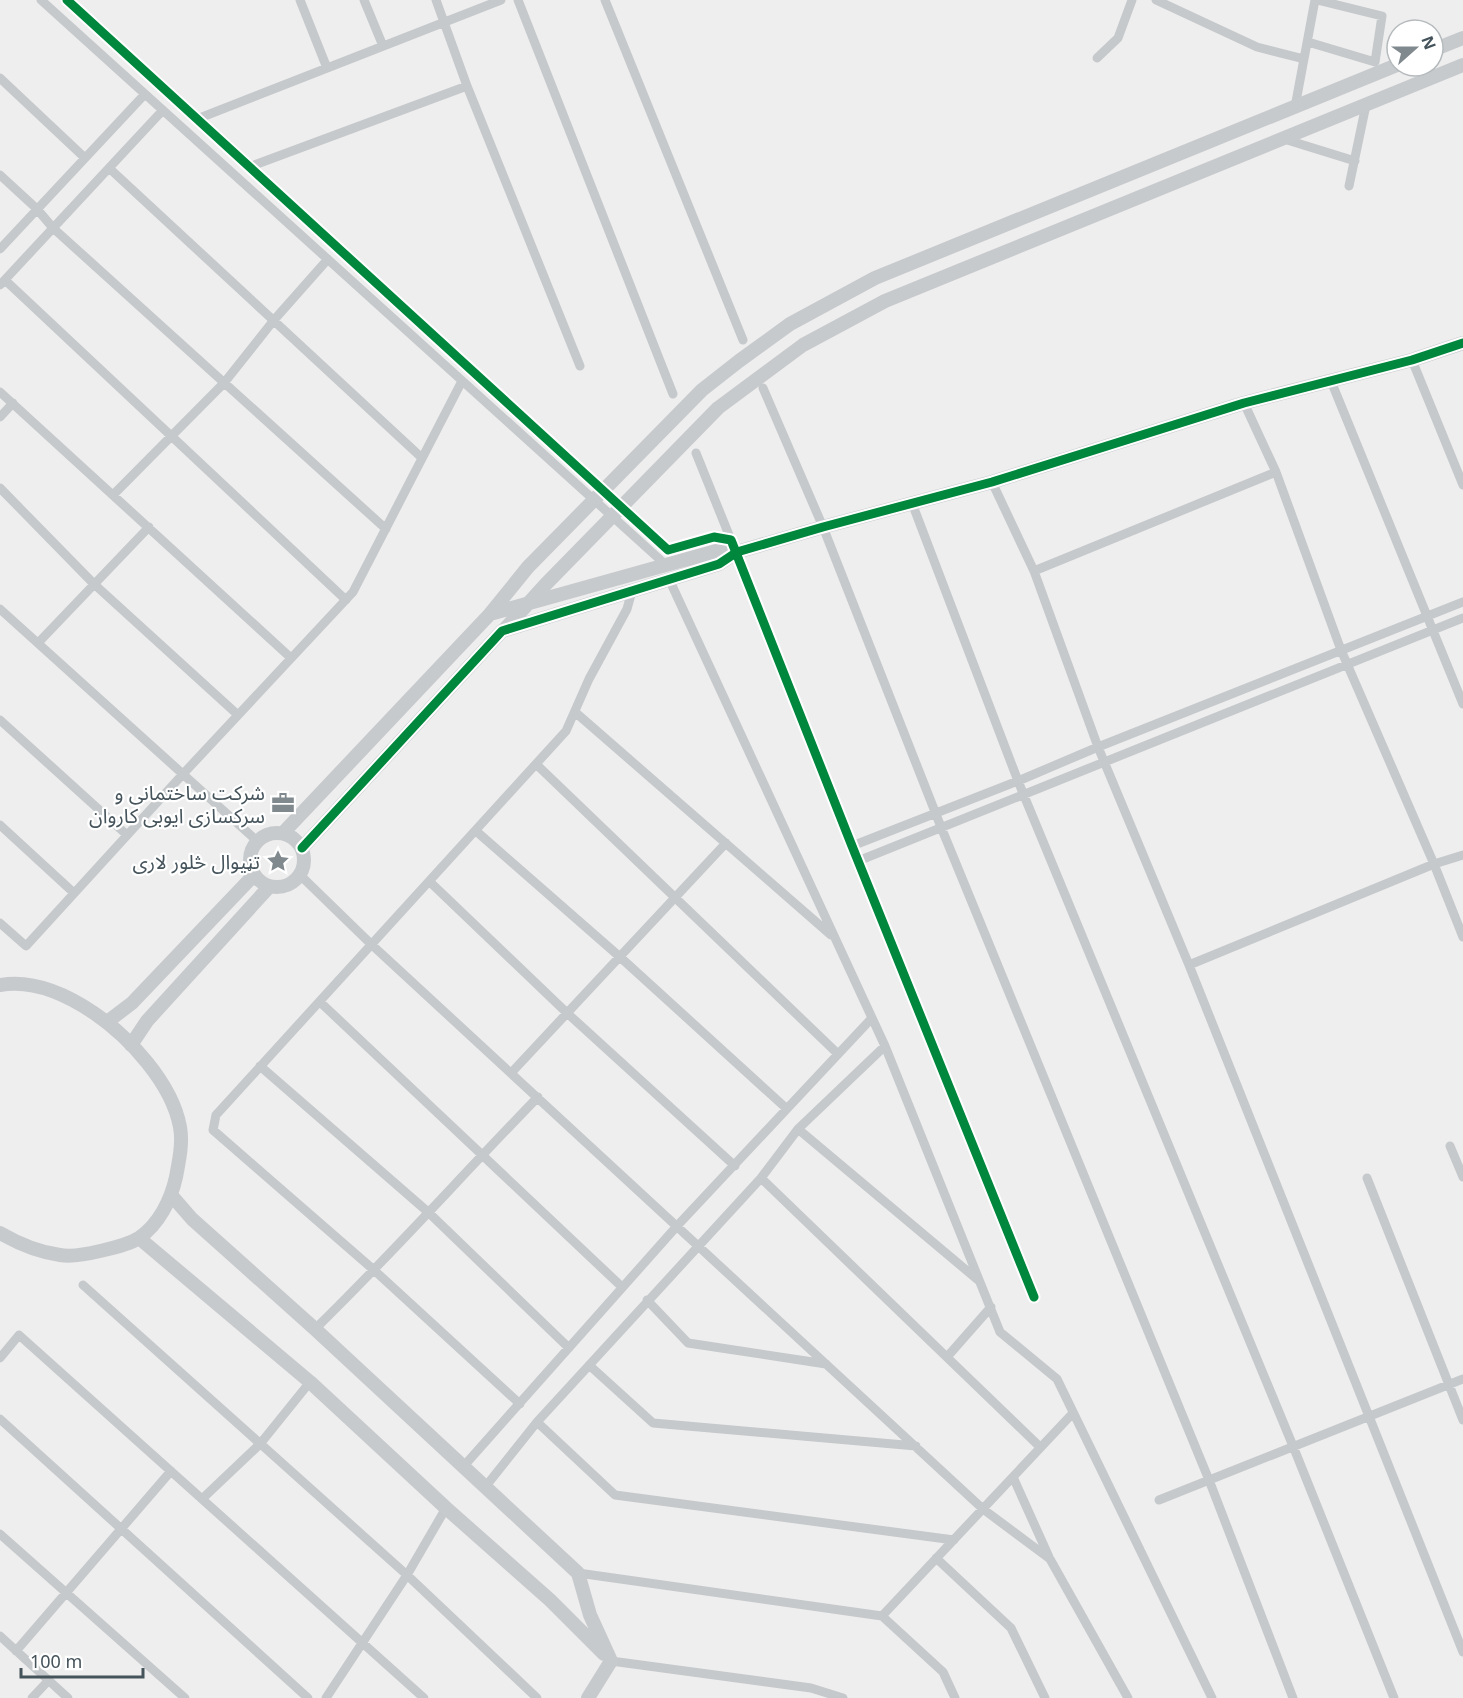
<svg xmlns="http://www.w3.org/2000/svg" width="1463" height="1698" font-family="'Noto Sans','Noto Sans Arabic',sans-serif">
	<rect width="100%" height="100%" fill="#efeeee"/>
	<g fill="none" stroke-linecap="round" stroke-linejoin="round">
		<path stroke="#c5c9cb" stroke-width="9" d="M 41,0 L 666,565
			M 67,0 L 668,550 L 714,537 L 731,540 L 852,846 L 1034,1297
			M 300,0 L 327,68
			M 364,0 L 383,46
			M 436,0 L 467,86 L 580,366
			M 518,0 L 673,394
			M 605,0 L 743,340
			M 1156,0 L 1257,47 L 1304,59
			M 1308,42 L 1375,62 L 1382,16 L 1317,0
			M 1097,58 L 1118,38 L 1132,0
			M 0,78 L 85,158
			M 1295,107 L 1315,0
			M 197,119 L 501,0
			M 1284,139 L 1355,161
			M 249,167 L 467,86
			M 109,168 L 422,458
			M 0,175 L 37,209 L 53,228 L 386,529
			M 1349,186 L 1366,105
			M 0,249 L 145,94
			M 5,280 L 346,600
			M 0,285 L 163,110
			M 1412,360 L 1463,485
			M 1331,381 L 1463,704
			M 763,388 L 823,527 L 941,827 L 1209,1480 L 1293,1698
			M 0,392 L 291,658
			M 1244,403 L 1276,472 L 1341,650 L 1434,864 L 1463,937
			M 0,417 L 13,403
			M 696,453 L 731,540
			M 992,482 L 1034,571 L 1098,747 L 1189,965 L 1463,1652
			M 0,488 L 94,584 L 238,715
			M 113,495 L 224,383 L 274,320 L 328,259
			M 912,503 L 1018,781 L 1293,1446 L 1394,1698
			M 1034,571 L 1276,472
			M 669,579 L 885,1046 L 1000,1332 L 1057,1379 L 1212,1698
			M 0,609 L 257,841
			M 38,643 L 149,527
			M 575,712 L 831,935
			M 0,720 L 127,835
			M 537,765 L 838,1054
			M 0,825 L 74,893
			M 476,831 L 620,957 L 787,1109
			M 852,846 L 1018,781 L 1098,747 L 1463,602
			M 858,861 L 1463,618
			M 300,875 L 372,945 L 983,1509 L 1050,1559 L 1128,1698
			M 430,882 L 567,1013 L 735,1166
			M 0,923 L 26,946 L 183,774 L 353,592 L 462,381
			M 1189,965 L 1434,864 L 1463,855
			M 320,1002 L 622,1287
			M 260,1066 L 428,1212 L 569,1348
			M 512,1072 L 726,843
			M 798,1129 L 978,1280
			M 1450,1146 L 1463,1177
			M 761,1178 L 1040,1447
			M 1367,1178 L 1463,1420
			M 83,1285 L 407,1575 L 537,1698
			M 647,1300 L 688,1343 L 826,1364
			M 315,1329 C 392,1254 463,1174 538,1097
			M 947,1357 L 991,1307
			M 0,1358 L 19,1335 L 424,1698
			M 589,1365 L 653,1423 L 916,1446
			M 520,1404 L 375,1271 L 213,1130 L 216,1115 L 566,731 L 589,679 L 627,609 L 632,591
			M 0,1419 L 308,1698
			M 537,1422 L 615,1495 L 954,1540
			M 463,1467 L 677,1226 L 872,1018
			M 1013,1477 L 1049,1557
			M 486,1486 L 537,1422 L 761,1178 L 798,1129 L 885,1046
			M 202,1499 L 260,1444 L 310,1382
			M 1159,1500 L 1463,1379
			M 0,1534 L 185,1698
			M 936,1558 L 1011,1628 L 1045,1698
			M 578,1573 L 882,1616 L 943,1672 L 955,1698
			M 882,1616 L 1073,1413
			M 0,1636 L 68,1698
			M 16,1651 L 171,1471
			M 611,1661 L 811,1688 L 843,1698
			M 32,1698 L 48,1681
			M 326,1698 L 407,1575 L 446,1508"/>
		<path stroke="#c7cacd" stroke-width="14" d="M 1433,50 L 1463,38
			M 490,614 L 528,567 L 702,390 L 739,361 L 790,324 L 875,278 L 1397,65
			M 504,630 L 545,585 L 718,408 L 803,345 L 885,301 L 1463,65
			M250 860a27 27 0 1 1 54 0a27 27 0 1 1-54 0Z
			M 283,833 L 490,614 L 716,551 L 737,552
			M 302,848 L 502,631 L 719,564 L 737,552 L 823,527 L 992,482 L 1244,403 L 1412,360 L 1463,343
			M 0,985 C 34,979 66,994 94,1013 C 129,1037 172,1083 180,1127 C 183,1143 179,1161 176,1177 C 171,1200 159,1224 139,1238 C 128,1245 113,1248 100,1251 C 88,1254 72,1257 60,1255 C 38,1252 19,1244 0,1233
			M 107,1022 L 132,1003 L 254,875
			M 131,1045 L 147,1021 L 269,887
			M 172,1196 L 192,1219 L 315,1329 L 578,1573 L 590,1615 L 611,1661
			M 139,1238 L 310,1382 L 446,1508 L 550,1600 L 604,1654
			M 588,1698 L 611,1661"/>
		<g stroke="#fff" stroke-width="13">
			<path id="cycleway" d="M 67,0 L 668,550 L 714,537 L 731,540 L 852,846 L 1034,1297
				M 302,848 L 502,631 L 719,564 L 737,552 L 823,527 L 992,482 L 1244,403 L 1412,360 L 1463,343"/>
		</g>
		<use href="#cycleway" stroke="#00873e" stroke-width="9"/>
	</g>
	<defs>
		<g id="office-bare" transform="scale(1.8)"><path d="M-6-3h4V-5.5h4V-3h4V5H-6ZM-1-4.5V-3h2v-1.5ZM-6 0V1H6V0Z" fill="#80898e" stroke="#fff" stroke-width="2.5" paint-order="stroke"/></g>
		<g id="sight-bare" transform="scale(1.8)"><path d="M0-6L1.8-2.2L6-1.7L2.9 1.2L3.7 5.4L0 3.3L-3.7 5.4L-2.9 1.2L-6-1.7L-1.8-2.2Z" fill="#80898e" stroke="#fff" stroke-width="2.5" paint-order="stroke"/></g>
	</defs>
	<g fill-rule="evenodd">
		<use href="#office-bare" x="283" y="803"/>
		<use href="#sight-bare" x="278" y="861"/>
	</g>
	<g text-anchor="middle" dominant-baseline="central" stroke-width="4.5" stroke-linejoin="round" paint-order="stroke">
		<g font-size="20" fill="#45535b" stroke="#fff" text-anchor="end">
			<text x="265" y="792">شرکت ساختمانی و<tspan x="265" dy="23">سرکسازی ایوبی کاروان</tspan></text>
			<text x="260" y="861">تڼیوال څلور لاری</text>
		</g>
	</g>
	<g transform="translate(1415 48) rotate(69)"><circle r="28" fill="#ffffff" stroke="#b5babd" stroke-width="1.5"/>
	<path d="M0-4.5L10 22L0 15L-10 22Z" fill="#80898e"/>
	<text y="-9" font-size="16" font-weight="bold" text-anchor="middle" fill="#45535b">N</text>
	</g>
	<path d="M21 1668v9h122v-9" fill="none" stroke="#45535b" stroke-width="3"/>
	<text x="30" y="1668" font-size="18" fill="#45535b" stroke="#ffffff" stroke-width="4.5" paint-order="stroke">100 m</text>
</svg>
